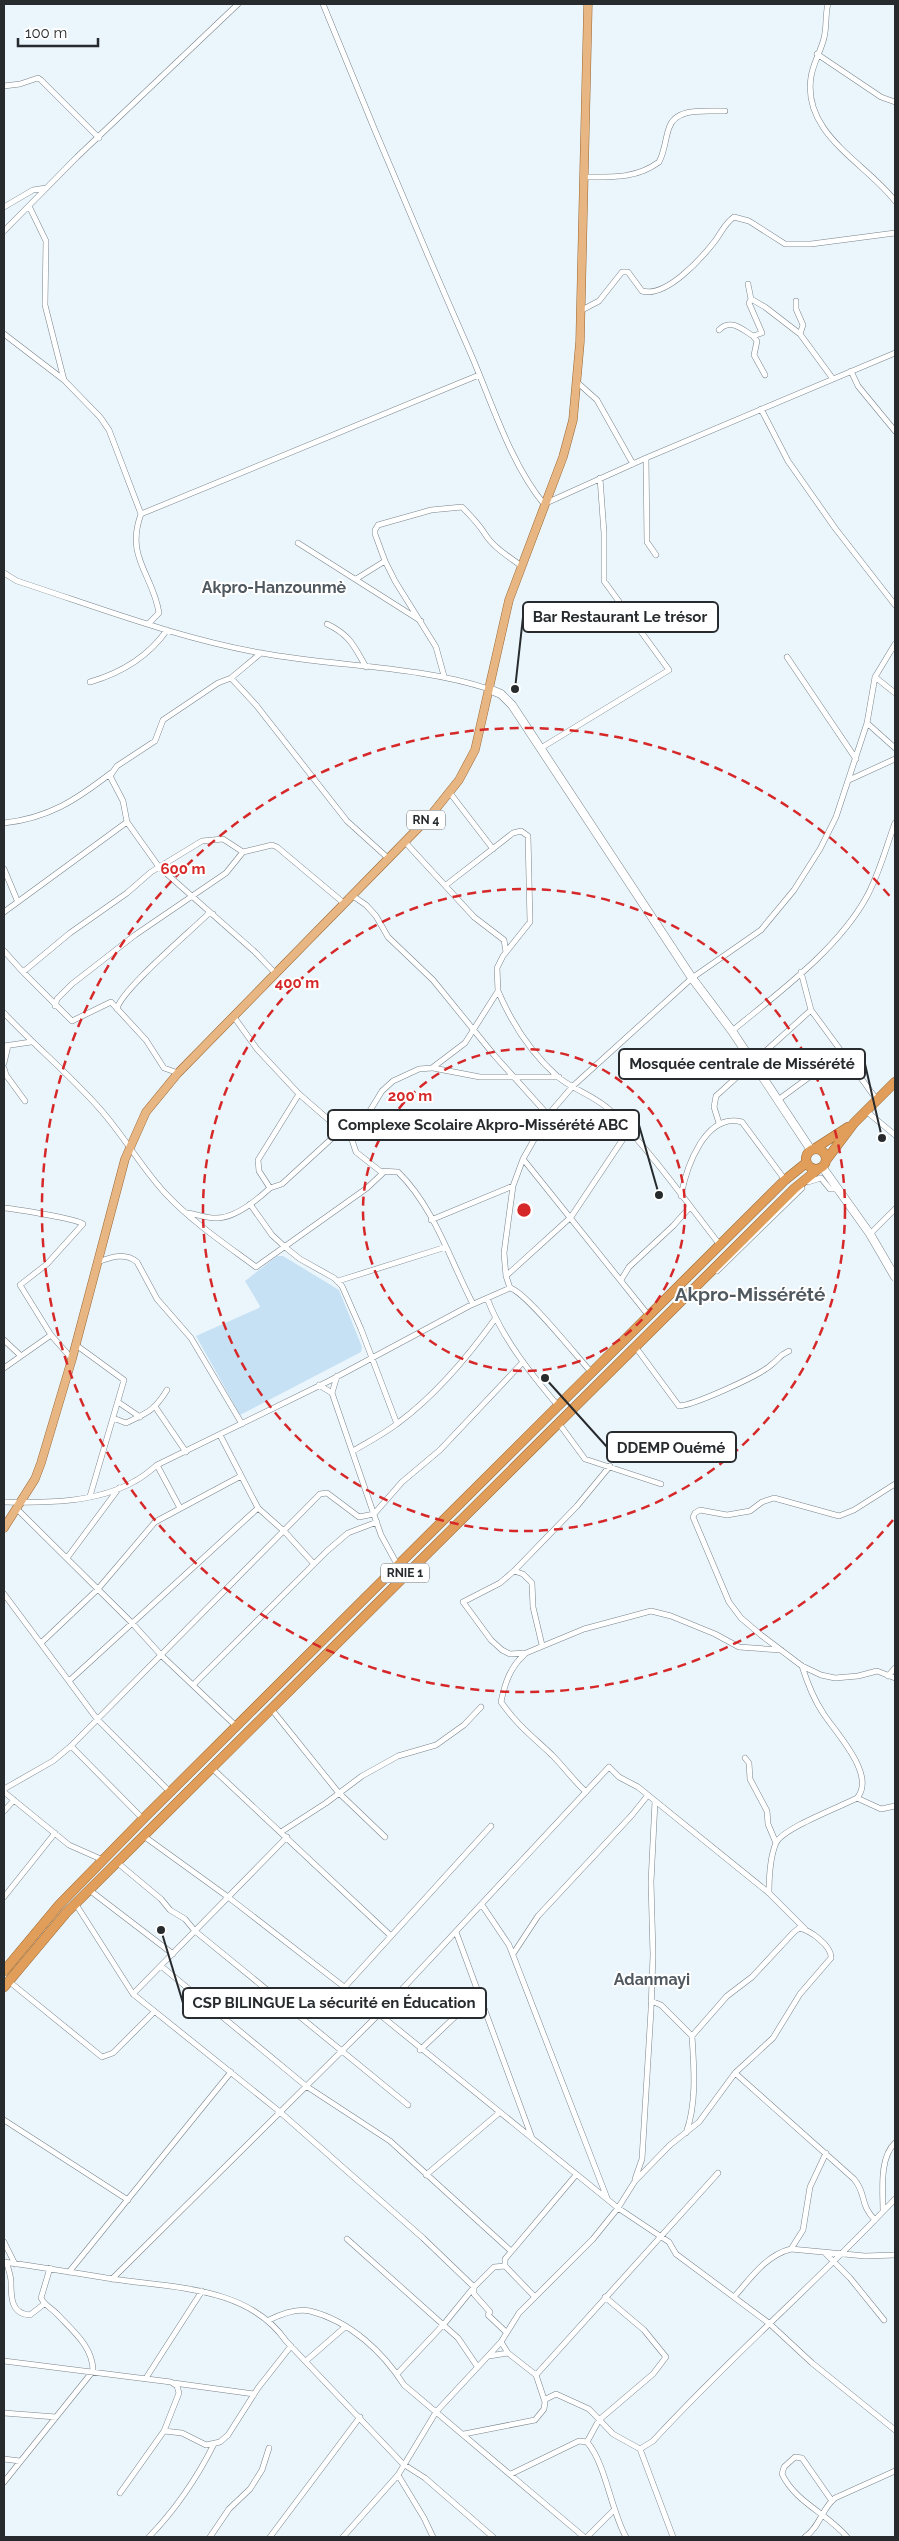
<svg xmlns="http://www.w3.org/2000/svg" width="899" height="2541" font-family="Raleway,sans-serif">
	<rect width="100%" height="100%" fill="#eaf5fc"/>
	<path fill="#c7e1f4" d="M 277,1256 L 283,1256 L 339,1290 L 362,1347 L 361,1352 L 240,1415 L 196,1336 L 259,1308 L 260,1306 L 245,1281 Z"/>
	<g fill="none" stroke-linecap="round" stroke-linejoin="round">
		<g stroke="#7a848a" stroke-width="6">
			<path id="minor" d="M 323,4 C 370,120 419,236 470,352 C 491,400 510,463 544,504 L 646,458 L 895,353
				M 828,4 C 825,14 827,27 824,38 C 821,51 813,63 811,77 C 802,134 866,163 895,201
				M 817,54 L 881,97 L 895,102
				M 4,86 L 20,84 L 38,78 L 41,80 L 99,138
				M 583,177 C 611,177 636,179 659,162 C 665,151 665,139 669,128 C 676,106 708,112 725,111
				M 29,206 L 46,241 L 45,305 L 64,380
				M 4,207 L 33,190 L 46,188
				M 4,231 L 77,157 L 238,4
				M 748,284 L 751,299 L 765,307 L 800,334 L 833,379
				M 796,301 L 796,309 L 803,325 L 800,334
				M 580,311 L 599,301 L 622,272 L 628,272 L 642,291 C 666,298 701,259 715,241 C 721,233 725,223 734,217 L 749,221 L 785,244 L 811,244 L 895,233
				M 719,330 C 730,318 742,329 753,336 L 762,333 L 749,303 L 751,299
				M 4,334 L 64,380 L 100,417 L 109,430 L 141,514 C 125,558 153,574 159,613 L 148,624
				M 753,336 L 757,341 L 754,355 L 765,375
				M 851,371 L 858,386 L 895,431
				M 578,383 L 597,400 L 633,464
				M 761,409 L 788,461 L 835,528 L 895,605
				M 646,458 L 647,542 L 656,555
				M 141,514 L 479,375
				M 298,543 L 421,621
				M 385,561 L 395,581 L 436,647 L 444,676
				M 4,573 L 17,581 C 97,607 177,638 261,653 C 336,667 416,665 489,689
				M 356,579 L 385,561 L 375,534 L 375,530 L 378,525 L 431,510 L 462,507 C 471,516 478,523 485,534 C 493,547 508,556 520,565
				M 327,624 C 350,635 354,646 366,667
				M 261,653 L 231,678 L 218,683 L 163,720 L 155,741 L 117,766 L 110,776 L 123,801 L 127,822 L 159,867 L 255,952 L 276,974
				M 787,657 L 856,759
				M 875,677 L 895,693
				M 231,678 L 256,705 L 347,821 L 389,859
				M 90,682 C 121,673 148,657 167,630
				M 867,723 L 895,748
				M 541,748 L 669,670 L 604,581 L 604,533 L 600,478
				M 849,780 L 895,759
				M 450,793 L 493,849
				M 4,823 C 49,818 76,800 111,773
				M 405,842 L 474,917 L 504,940 L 506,952
				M 4,869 L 17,900
				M 353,896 L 366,905 L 376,916 L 388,937 L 433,980 L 494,1055 L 548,1115
				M 4,912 L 127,822
				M 4,951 L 23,972 L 70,933 L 127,893 L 151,872 L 202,841 L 223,839 L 243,852 L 272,845 L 277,847 L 345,904
				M 23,972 L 72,1021 L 111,1002 L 146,1040 L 164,1068 L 178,1073
				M 801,972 L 811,1010 L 877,1100
				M 498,991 C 512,1024 531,1053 558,1077 C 575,1091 596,1096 612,1112 C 652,1153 685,1200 720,1245
				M 55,1006 L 57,999 L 72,984 L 135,935 L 226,873 L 243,852
				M 117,1009 C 120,991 191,931 208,914 L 213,914
				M 4,1013 C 35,1046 70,1075 100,1109 C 124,1136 141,1167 165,1193 C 192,1222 225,1244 256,1267 L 367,1188 L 384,1172
				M 234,1017 L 257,1049 L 299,1094 L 352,1140 L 356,1152 L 380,1171 L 398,1172 C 434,1207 450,1260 473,1304
				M 732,1031 C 778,993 837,950 866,898 C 879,875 886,847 895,823
				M 4,1046 L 31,1042
				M 4,1063 L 8,1046
				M 4,1068 L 6,1075 L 25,1101
				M 433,1068 L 480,1077 L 559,1077
				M 778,1100 L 842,1053
				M 866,1111 L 895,1135
				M 719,1123 L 714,1107 L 716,1096 L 811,1010
				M 352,1140 L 382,1091 L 393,1081 L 419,1069 L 432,1068 L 465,1043 L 498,991 L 497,968 L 503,956 L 530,922 L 528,836 L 521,831 L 513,833 L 446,885
				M 523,1159 L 649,1316
				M 808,1182 L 821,1178 L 830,1189 L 837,1189
				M 270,1188 L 282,1184 L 341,1130
				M 681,1196 C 686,1168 705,1112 742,1122 L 785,1180
				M 250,1204 L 272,1235 L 285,1247 L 300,1259 L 334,1278 L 342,1286 L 361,1329 L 397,1424
				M 4,1208 C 15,1209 78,1219 83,1224 L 47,1264 L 20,1285 L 51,1335 L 72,1359
				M 187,1213 C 196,1214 206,1218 215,1218 C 234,1219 257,1200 270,1188 L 259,1171 L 258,1160 L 299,1094
				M 431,1220 L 513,1186
				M 870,1234 L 895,1209
				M 98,1262 C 111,1257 125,1252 137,1262 L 157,1299 L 191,1338 L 242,1424
				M 717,1271 L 802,1188
				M 506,1276 L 571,1217 L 629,1130
				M 621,1280 L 629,1267 L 673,1226 L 690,1207
				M 338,1281 L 446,1247
				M 510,1288 L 506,1276 L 504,1253 L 513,1186 L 523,1159 L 548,1115 L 573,1086 L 692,978 L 761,930 L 794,890 L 820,849 L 836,817 L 867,723 L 875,677 L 895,644
				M 487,1298 C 502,1338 531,1374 559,1407
				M 4,1340 L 21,1356
				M 76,1345 L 124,1380 L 90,1496
				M 637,1349 L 679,1406 C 694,1405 759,1376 771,1365 C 779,1359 778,1356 789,1351
				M 4,1368 L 51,1335
				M 319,1385 L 332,1393 L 381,1535 L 398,1566
				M 332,1393 L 337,1376
				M 118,1402 L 140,1417
				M 156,1408 L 186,1452
				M 113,1418 L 126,1423 C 147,1413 154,1411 167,1390
				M 559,1420 L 560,1425 L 585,1459 L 661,1484
				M 220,1435 L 258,1508 L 285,1532 L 314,1564
				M 353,1451 C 368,1442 384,1434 398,1423 C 436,1395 467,1358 495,1319
				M 157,1465 L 180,1508
				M 610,1466 L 577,1506 L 514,1571 L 500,1583 L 463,1602 L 491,1640 L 502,1650 L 510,1654 L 526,1653 L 584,1629 L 651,1611 L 671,1616 L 715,1634 L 739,1647 L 781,1650
				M 895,1484 L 854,1510 L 839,1516 L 774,1498 L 762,1502 L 750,1511 L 727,1515 L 700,1510 L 695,1513 L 693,1517 L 729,1602 L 741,1618 L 761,1635 L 802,1666 L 821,1675 L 835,1678 L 858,1676 L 877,1671 L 895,1678
				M 4,1502 C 46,1503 97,1503 135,1481 C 143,1477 150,1471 157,1465 L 329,1381 L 469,1306 L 510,1288 C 525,1291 578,1358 592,1373
				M 17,1509 L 132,1623 L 161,1655 L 236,1726
				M 67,1558 L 119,1488
				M 514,1571 L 523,1574 L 532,1583 L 533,1607 L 542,1645
				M 4,1594 L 97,1719 L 170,1792
				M 41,1643 L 98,1589 L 155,1522 L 241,1476
				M 525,1654 C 510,1667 505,1683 501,1702 C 519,1727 531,1735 552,1755 C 564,1767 573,1780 586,1792
				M 888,1676 L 895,1668
				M 69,1681 L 258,1508
				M 194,1684 L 327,1551 L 348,1533 L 377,1522
				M 273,1711 L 338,1792 L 385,1837
				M 71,1746 L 143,1819
				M 745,1758 L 749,1763 L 750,1779 L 767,1811 L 768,1824 L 776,1843
				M 214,1770 L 391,1936
				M 4,1789 L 53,1761 L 71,1746 L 320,1494 L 327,1493 L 359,1517 L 374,1514 L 402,1482 L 440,1450 L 523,1362
				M 4,1792 L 69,1845 L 103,1860
				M 857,1798 L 881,1809 L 895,1806
				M 4,1811 L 14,1800
				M 281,1832 L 326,1803 L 362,1776 L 398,1756 L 436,1745 L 464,1725 L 481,1707
				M 145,1837 L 228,1897 L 379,2014 L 618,2208 L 669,2242 L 676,2254 L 770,2324 L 812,2363 L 895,2430
				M 119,1864 L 161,1899 L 170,1910 L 185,1919 L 195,1931 L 408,2105
				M 92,1892 L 173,1954
				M 769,1893 C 769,1877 770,1857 776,1843 C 783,1828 840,1807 857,1798 C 877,1775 835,1732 823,1713 C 813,1698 807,1682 802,1666
				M 4,1897 L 55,1833
				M 482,1905 L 509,1945 L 607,2198
				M 77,1906 L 133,1994 L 280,2112 L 423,2238 L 474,2287 L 474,2294 L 490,2312 L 488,2315 L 506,2332
				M 456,1932 L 532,2138
				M 513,1954 L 538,1916 L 632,1815 L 648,1795
				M 161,1966 L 306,2086 L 390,2141 L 511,2251
				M 11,1983 L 102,2057 L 113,2053 L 154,2012
				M 343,1989 L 491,1826
				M 133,1994 L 287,1837
				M 651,2001 L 661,2005 L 692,2036
				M 420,2050 L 479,1994
				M 735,2073 L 854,2179 C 867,2194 859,2204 875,2220
				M 4,2120 L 128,2200
				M 426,2175 L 499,2113
				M 635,2179 L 642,2159 L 651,2010 L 653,1955 L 651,1882 L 655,1801
				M 883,2211 C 883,2191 879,2158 895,2143
				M 347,2239 L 458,2338 L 477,2366
				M 4,2242 L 15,2264
				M 791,2249 L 803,2230 L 810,2187 L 826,2153
				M 825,2253 L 850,2278 L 884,2320
				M 4,2262 C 40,2267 76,2273 113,2279 C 172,2288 248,2286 286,2341 L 403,2464 L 425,2478 L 493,2537
				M 7,2263 C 8,2269 11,2276 11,2282 C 11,2297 11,2314 30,2315 L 44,2304
				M 69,2272 L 231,2072
				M 112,2279 L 379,2014 L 609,1767 L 619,1777 L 638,1787 L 769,1893 L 805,1929
				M 534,2296 L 505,2266 L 505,2259 L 576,2175
				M 734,2297 C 750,2279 766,2255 791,2249 L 865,2256 L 895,2255
				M 269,2320 C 281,2314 297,2308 310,2311 C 350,2321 383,2352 404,2385 L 584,2537
				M 489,2356 L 508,2353
				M 307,2360 L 345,2327
				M 4,2361 L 171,2382 L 177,2386 L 179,2393 L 164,2431 L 120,2493
				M 397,2374 L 444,2324 L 474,2287 L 494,2267 L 505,2266
				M 536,2375 L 718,2173
				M 146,2378 L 202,2291
				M 174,2383 L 254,2394
				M 544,2400 L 556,2394 L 589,2409 L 613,2434 L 640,2449 L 673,2537
				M 4,2413 L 56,2417
				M 164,2431 L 182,2433 L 206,2445 L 220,2442 L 228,2435 L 258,2388 L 291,2346
				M 464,2434 L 535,2420 L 544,2409 L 545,2402 L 536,2375 L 508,2353 L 501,2342
				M 587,2442 L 599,2420 L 653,2374 L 666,2357 L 644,2330 L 605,2297
				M 640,2449 L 653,2441 C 730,2357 817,2282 895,2199
				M 4,2459 L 20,2461
				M 511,2474 L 579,2441 L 587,2442 C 606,2464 611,2511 626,2537
				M 398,2475 L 424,2518 L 433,2537
				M 4,2482 L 93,2371 C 93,2347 73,2331 58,2315 C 52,2308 45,2306 41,2298 L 50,2268
				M 832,2501 L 802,2458 L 795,2457 L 784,2467 L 782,2474 C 796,2503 827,2513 847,2537
				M 149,2537 C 175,2510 197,2478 214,2444
				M 210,2537 L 229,2509 L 250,2489 L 262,2470 L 269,2448
				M 270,2537 L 360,2417
				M 343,2537 L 398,2475 L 436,2412 L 501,2342 L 519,2313 L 593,2239 L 618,2208 L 635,2181 L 670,2145 L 699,2122 L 735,2073 L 773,2038 L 800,1994 L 831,1958 C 832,1946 810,1930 799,1928 L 793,1933 L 752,1977 L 727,1996 L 692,2036 C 694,2068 697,2103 686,2133
				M 587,2537 L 614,2510
				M 805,2537 C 820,2527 822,2508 835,2498 L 895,2471"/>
		</g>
		<g stroke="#7a848a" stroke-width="9">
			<path id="secondary" d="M 489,689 L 501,694 L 512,705 L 692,978 L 732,1031 L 811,1150
				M 823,1168 L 870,1234 L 895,1277"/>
		</g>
		<g stroke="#9a662f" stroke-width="9">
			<path id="primary" d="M 4,1528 L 35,1479 L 41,1463 L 72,1359 L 125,1159 L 146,1112 L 178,1073 L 431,815 L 459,780 L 475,750 L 509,600 L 563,457 L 573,420 L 580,342 L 588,4"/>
		</g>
		<g stroke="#9a662f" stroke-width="10">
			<path id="trunk" d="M806 1159a10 10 0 1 1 20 0a10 10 0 1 1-20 0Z
				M 814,1149 L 848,1127
				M 827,1159 L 854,1123 L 895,1082
				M 4,1971 L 59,1905 L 143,1819 L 785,1180 L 806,1163
				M 4,1987 L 66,1913 L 795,1188 L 817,1170"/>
		</g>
		<use href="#minor" stroke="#fff" stroke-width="5"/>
		<use href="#secondary" stroke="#fff" stroke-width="8"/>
		<use href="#primary" stroke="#e8b683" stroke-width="8"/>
		<use href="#trunk" stroke="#e09e5a" stroke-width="9"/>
	</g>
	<g fill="none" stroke="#d62828" stroke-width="2.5" stroke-dasharray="9 6">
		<circle cx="524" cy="1210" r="161"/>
		<circle cx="524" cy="1210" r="321"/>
		<path d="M893 1520A482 482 0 1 1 893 900"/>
	</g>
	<g text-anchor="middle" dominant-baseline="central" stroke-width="4" stroke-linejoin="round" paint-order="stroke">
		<g fill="#fff" stroke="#686b6c" stroke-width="1">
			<rect x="407" y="810.5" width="38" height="19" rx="4"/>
			<rect x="381" y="1563.5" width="48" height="19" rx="4"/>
		</g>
		<g font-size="12" font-weight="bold" fill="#272b2d">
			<text x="426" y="820">RN 4</text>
			<text x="405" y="1573">RNIE 1</text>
		</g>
		<g font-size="16" font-weight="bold" fill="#50595f" stroke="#fff">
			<text x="274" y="587">Akpro-Hanzounmè</text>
			<text x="652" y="1979">Adanmayi</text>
		</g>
		<g font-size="19" font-weight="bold" fill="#50595f" stroke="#fff">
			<text x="750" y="1294">Akpro-Missérété</text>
		</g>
	</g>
	<circle cx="524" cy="1210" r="8" fill="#d62828" stroke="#fff" stroke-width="2.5"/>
	<g font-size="15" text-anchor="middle" font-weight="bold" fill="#d62828" stroke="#fff" stroke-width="4" stroke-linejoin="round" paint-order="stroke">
		<text x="183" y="874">600 m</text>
		<text x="297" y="988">400 m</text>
		<text x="410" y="1101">200 m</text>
	</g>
	<path fill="none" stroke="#272b2d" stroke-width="2" d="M515 689L523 617M882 1138L865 1064M659 1195L639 1125M545 1378L607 1447M161 1930L183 2003"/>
	<g fill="#272b2d" stroke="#fff" stroke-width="2">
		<circle cx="515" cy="689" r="5"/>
		<circle cx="882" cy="1138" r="5"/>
		<circle cx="659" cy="1195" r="5"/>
		<circle cx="545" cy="1378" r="5"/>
		<circle cx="161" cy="1930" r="5"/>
	</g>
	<g fill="#fff" stroke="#272b2d" stroke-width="2">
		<rect x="523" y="602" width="195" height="30" rx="5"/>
		<rect x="619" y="1049" width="246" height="30" rx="5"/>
		<rect x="328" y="1110" width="311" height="30" rx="5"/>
		<rect x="607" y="1432" width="129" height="30" rx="5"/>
		<rect x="183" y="1988" width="303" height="30" rx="5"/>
	</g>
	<g font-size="15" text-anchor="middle" font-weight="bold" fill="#272b2d">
		<text x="620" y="622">Bar Restaurant Le trésor</text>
		<text x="742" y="1069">Mosquée centrale de Missérété</text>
		<text x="483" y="1130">Complexe Scolaire Akpro-Missérété ABC</text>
		<text x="671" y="1453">DDEMP Ouémé</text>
		<text x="334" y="2008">CSP BILINGUE La sécurité en Éducation</text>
	</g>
	<rect width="899" height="2541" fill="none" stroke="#272b2d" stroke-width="10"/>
	<path d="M18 38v8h80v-8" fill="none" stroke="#272b2d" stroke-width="2.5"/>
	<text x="25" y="38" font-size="15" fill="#272b2d" stroke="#ffffff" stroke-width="4" paint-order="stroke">100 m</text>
</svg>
